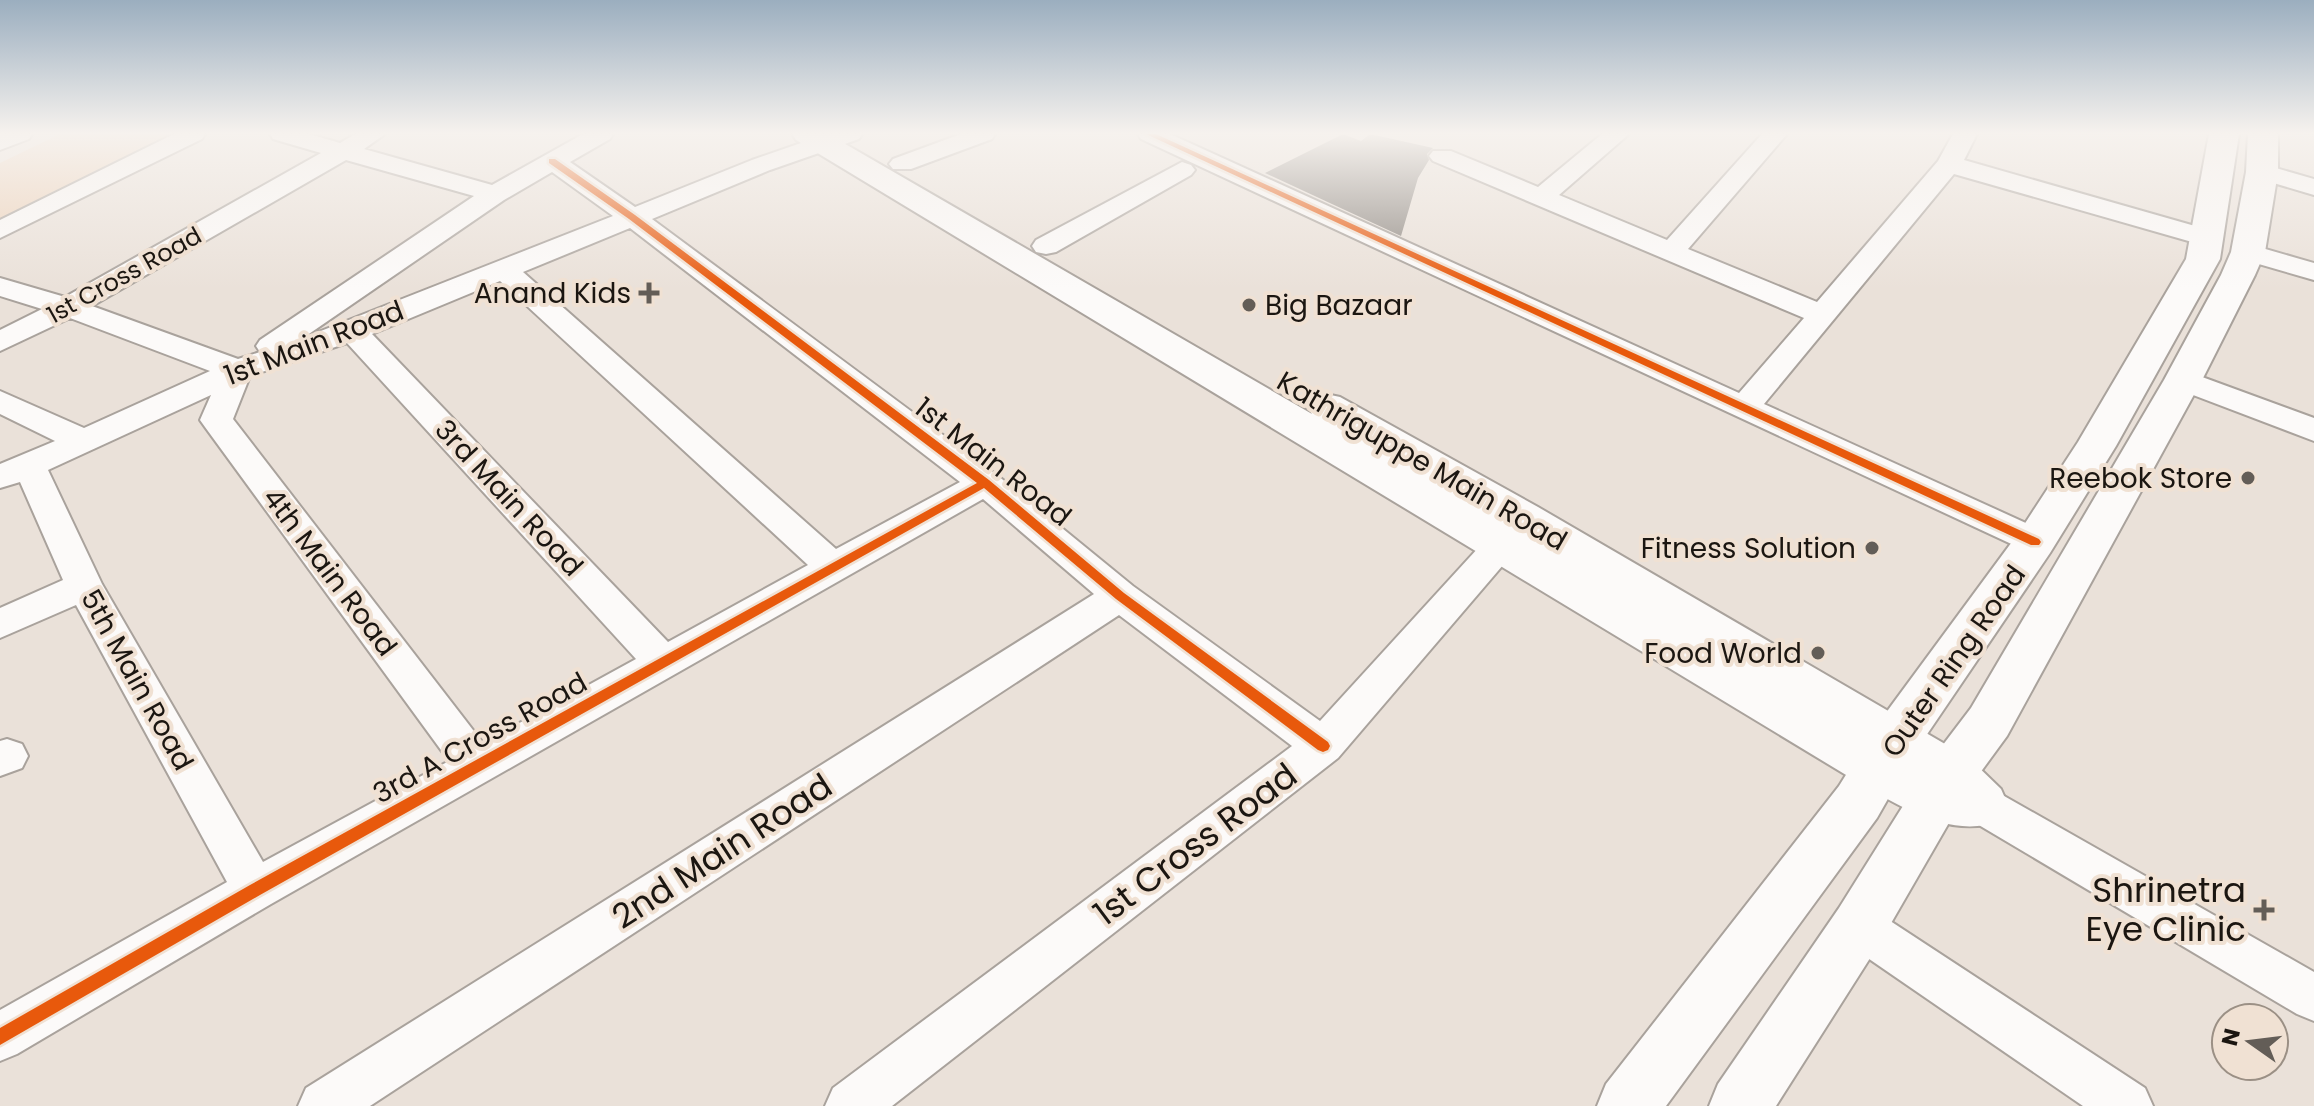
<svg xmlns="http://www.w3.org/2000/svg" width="2314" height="1106" font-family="Poppins,sans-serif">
	<rect width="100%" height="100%" fill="#eae1d9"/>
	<path fill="#edd2ba" d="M 60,134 L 177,134 L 182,135 L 0,224 L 0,163 Z"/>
	<path fill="#928c86" d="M 1343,134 L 1361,141 L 1370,134 L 1433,148 L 1427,154 L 1429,160 L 1418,178 L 1401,236 L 1265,173 Z"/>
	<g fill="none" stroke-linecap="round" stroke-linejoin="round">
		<g stroke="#a9a29c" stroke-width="4">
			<path id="minor" d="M 0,134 L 32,134 L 29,139 L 0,150 Z
				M 174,134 L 205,134 L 202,139 L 0,238 L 0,220 Z
				M 270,134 L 309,134 L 340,143 L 355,134 L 385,134 L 364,149 L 492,185 L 583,134 L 613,134 L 610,139 L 570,162 L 635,207 L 752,160 L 827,134 L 862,134 L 859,139 L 770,170 L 652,219 L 997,475 L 1133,586 L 1320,721 L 1490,535 L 1503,531 L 1516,535 L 1521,544 L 1338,758 L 892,1106 L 825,1106 L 833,1088 L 1292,746 L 1119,615 L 370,1106 L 298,1106 L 306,1088 L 1094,594 L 983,499 L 271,904 L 17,1054 L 0,1061 L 0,1010 L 227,882 L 76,605 L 0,638 L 0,608 L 63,580 L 20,482 L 0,488 L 0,464 L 55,441 L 0,414 L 0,391 L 84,428 L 210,371 L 70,318 L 0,351 L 0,330 L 42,309 L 0,296 L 0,278 L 65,297 L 321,153 L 273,139 ZM 346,160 L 474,196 L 260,340 L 256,346 L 260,352 L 238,359 L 92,306 ZM 552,172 L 613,216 L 303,338 L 504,200 ZM 630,228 L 960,482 L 836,549 L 523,272 ZM 500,281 L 808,565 L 668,642 L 372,334 ZM 347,343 L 636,659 L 483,743 L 233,419 L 250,376 ZM 211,395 L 200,420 L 205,427 L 449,761 L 263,862 L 102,584 L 48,470 Z
				M 961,134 L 995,134 L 992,139 L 911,169 L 893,169 L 889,164 L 893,159 Z
				M 1138,134 L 1170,134 L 1739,393 L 1804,318 L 1433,161 L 1429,156 L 1433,151 L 1451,151 L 1538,187 L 1602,134 L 1629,134 L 1559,195 L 1667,240 L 1762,134 L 1787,134 L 1688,249 L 1817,302 L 1938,161 L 1953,134 L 1977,134 L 1964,160 L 2216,232 L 2220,238 L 2216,244 L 2206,246 L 1954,174 L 1764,404 L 2048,533 L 2053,542 L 2048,551 L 2035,555 L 1141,139 Z
				M 1182,162 L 1191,165 L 1195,170 L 1191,175 L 1056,252 L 1046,254 L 1036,252 L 1032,246 L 1036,240 Z
				M 2262,164 L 2314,179 L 2314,195 L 2253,177 L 2249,172 L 2253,167 Z
				M 2248,244 L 2314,263 L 2314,280 L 2238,258 L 2234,252 L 2238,246 Z
				M 2183,370 L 2314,418 L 2314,441 L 2172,387 L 2167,380 L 2172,373 Z
				M 7,739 L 22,744 L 28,756 L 22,768 L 0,776 L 0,741 Z
				M 1982,787 L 1997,792 L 2314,972 L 2314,1021 L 2297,1014 L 1967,818 L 1961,805 L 1967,792 Z
				M 1859,905 L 1875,911 L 2145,1088 L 2153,1106 L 2083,1106 L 1843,941 L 1836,926 L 1843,911 Z"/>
		</g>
		<g stroke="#a9a29c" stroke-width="4">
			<path id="major" d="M 792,134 L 828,134 L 1312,414 L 1306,406 L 1312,397 L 1326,394 L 1340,397 L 1538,507 L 1969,758 L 2001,789 L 2008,805 L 2001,821 C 1950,839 1904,808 1861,784 L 796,140 Z"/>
		</g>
		<g stroke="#a9a29c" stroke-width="4">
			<path id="highway" d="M 2209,134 L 2239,134 L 2220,259 L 2116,446 L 2050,553 L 1913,755 L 1877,818 L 1666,1106 L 1597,1106 L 1606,1084 L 1839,786 L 1877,725 L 2020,531 L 2078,442 L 2186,259 Z
				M 2248,134 L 2278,134 L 2278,172 L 2265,252 L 2255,275 L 2202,380 L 2007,736 L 1969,788 L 1879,944 L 1776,1106 L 1709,1106 L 1718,1084 L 1839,908 L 1933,758 L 1971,708 L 2164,380 L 2221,275 L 2231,252 L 2246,172 Z"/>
		</g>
		<use href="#minor" fill="#fcfaf9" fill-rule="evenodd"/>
		<use href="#major" fill="#fcfaf9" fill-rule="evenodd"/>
		<use href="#highway" fill="#fcfaf9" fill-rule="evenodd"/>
		<g stroke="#f0e1d3" stroke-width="5">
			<path id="cycleway" d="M 1146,134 L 1156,134 L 2039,539 L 2041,542 L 2039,545 L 2031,545 Z
				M 549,159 L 555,159 L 635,215 L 989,480 L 1124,593 L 1328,742 L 1330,746 L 1328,750 L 1323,752 L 1318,750 L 1116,599 L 984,488 L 260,895 L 0,1045 L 0,1028 L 250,885 L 977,483 L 629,219 L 549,163 Z"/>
		</g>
		<use href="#cycleway" fill="#e8590c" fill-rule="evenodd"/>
	</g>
	<linearGradient id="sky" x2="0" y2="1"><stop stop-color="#9baebf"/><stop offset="0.46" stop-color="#f6f2ee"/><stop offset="1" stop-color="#f6f2ee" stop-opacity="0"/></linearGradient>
	<rect width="2314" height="289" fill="url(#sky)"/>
	<g fill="#635d57" stroke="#f0e1d3" stroke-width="3">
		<path d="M645 281h8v8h8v8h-8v8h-8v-8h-8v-8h8z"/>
		<circle cx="1249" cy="305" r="8"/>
		<circle cx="2248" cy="478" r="8"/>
		<circle cx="1872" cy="548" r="8"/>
		<circle cx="1818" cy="653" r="8"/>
		<path d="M2260 898h8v8h8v8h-8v8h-8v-8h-8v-8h8z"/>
	</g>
	<g text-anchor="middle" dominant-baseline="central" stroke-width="8" stroke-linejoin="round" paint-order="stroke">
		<g font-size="24" fill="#1b1611" stroke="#f0e1d3">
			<text transform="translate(124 275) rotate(-29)">1st Cross Road</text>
		</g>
		<g font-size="28" fill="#1b1611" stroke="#f0e1d3" text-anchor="end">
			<text x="631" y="293">Anand Kids</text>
			<text x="1265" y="305" text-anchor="start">Big Bazaar</text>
			<text x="2232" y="478">Reebok Store</text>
			<text x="1856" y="548">Fitness Solution</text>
			<text x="1802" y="653">Food World</text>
		</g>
		<g font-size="28" fill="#1b1611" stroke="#f0e1d3">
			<text transform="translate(314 343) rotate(-21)">1st Main Road</text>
			<text transform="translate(1422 461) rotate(30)">Kathriguppe Main Road</text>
			<text transform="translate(993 462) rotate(38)">1st Main Road</text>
			<text transform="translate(509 498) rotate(47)">3rd Main Road</text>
			<text transform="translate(330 572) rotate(53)">4th Main Road</text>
			<text transform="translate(1954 661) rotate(-55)">Outer Ring Road</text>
			<text transform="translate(137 680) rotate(61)">5th Main Road</text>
			<text transform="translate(480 738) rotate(-29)">3rd A Cross Road</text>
		</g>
		<g font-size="34" fill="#1b1611" stroke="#f0e1d3">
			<text transform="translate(1195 844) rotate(-37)">1st Cross Road</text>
			<text transform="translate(722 851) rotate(-33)">2nd Main Road</text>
		</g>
		<g font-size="34" fill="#1b1611" stroke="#f0e1d3" text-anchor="end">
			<text x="2246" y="890">Shrinetra<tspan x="2246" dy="39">Eye Clinic</tspan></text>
		</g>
	</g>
	<g transform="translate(2250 1042) rotate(284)"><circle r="38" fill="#f0e1d3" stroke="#9b9085" stroke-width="2"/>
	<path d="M0-6L14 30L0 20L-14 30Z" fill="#635d57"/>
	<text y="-12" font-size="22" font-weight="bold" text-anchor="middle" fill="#1b1611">N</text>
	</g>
</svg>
